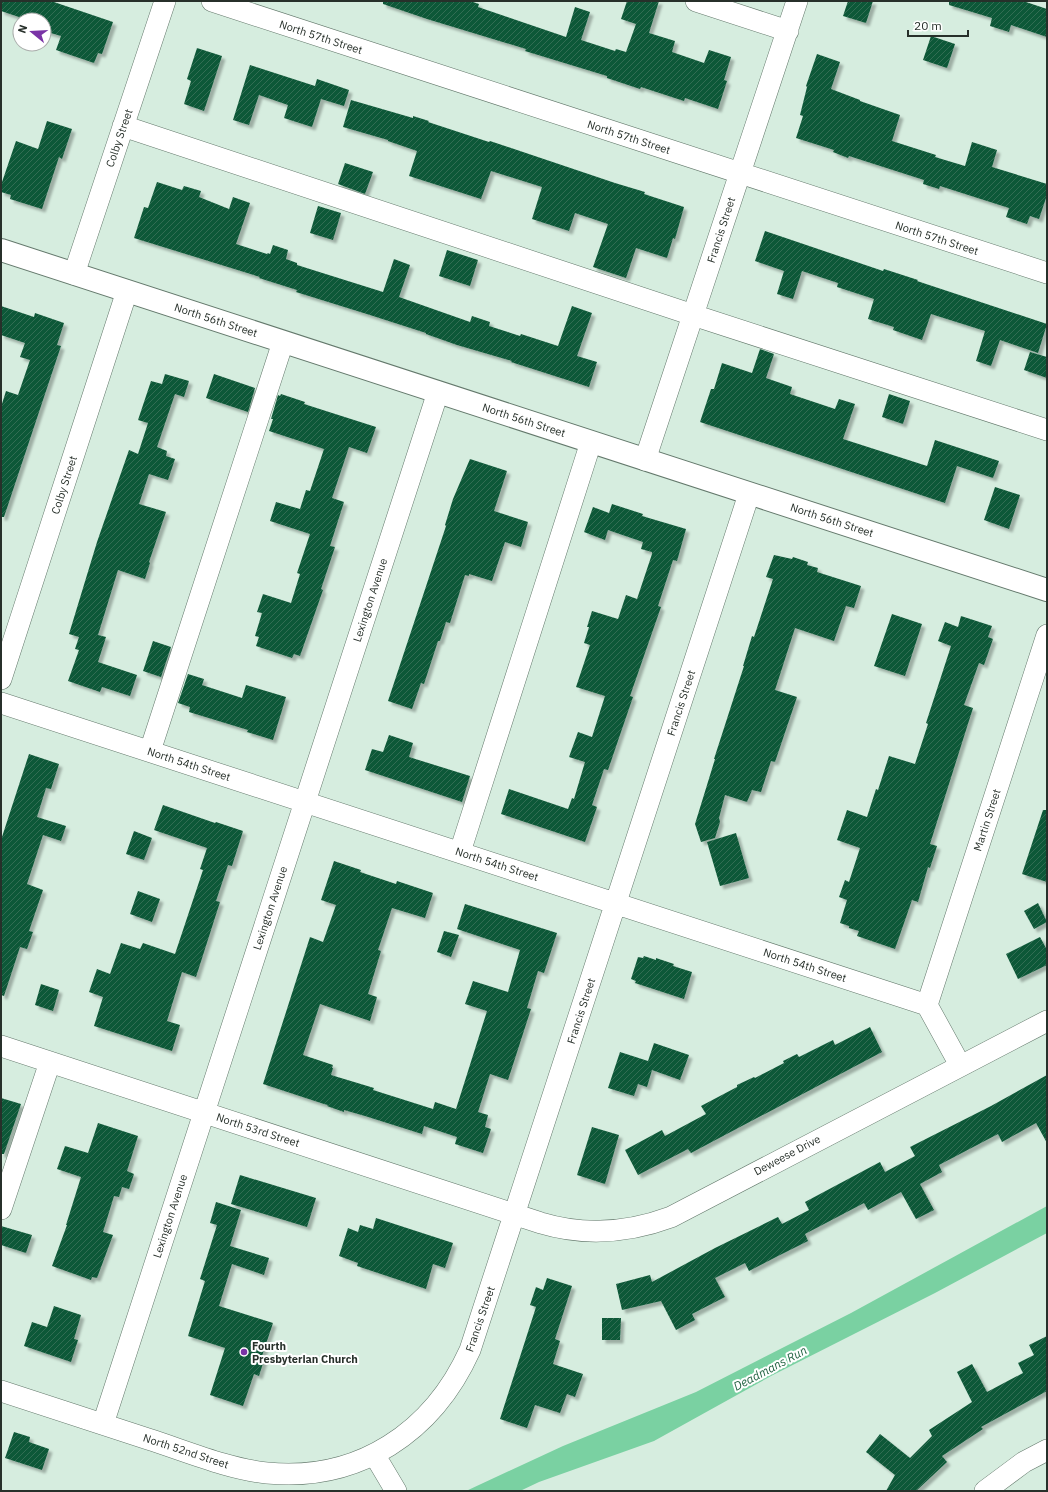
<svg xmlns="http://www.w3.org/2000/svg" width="1048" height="1492" font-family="'IBM Plex Sans',sans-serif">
	<defs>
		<pattern id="building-hatch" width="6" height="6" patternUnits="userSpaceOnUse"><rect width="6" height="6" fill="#105838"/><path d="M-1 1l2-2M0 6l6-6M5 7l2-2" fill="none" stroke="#336d53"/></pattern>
		<filter id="shadow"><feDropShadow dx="3.5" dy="3.5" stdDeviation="1" flood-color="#0004"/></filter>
	</defs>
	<rect width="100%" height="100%" fill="#d6eddf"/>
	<path fill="#7ad1a2" d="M 1047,1206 L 1047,1233 L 935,1293 L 771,1376 L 654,1441 L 539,1482 L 520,1491 L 466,1491 L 563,1446 L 696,1392 L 851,1313 Z"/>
	<path fill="url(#building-hatch)" filter="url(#shadow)" d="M 1,1 L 51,1 L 113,22 L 102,54 L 98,53 L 94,63 L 56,50 L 61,36 L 44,31 L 44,20 L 20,20 L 20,23 L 17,22 L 19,17 L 1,11 Z
		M 383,1 L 470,1 L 479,4 L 478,7 L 566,37 L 575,7 L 590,12 L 581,40 L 615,51 L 616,49 L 626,52 L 636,24 L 621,19 L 627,1 L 659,1 L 649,33 L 675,41 L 672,52 L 704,63 L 709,50 L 731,57 L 724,80 L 727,81 L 718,109 L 685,98 L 684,101 L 641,87 L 640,89 L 607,78 L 607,76 L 525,51 L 526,49 L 427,19 L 383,4 Z
		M 848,1 L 873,1 L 866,23 L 843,16 Z
		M 949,1 L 1023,1 L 1047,9 L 1047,37 L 1011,25 L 1009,32 L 990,26 L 992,18 L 949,5 Z
		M 931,36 L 955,44 L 947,68 L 923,60 Z
		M 197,48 L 222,56 L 204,111 L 184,104 L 191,81 L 187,79 Z
		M 817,54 L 840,62 L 831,89 L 860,100 L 860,101 L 900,115 L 892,141 L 936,155 L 935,157 L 965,166 L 972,142 L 997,150 L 992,167 L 1047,184 L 1047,195 L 1039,219 L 1030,216 L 1027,224 L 1006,217 L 1009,208 L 940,186 L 939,189 L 923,184 L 924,180 L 849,156 L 848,158 L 833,152 L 834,150 L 796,138 L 803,116 L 800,115 L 807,87 L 806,86 Z
		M 250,65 L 315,86 L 317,79 L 349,90 L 344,106 L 321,99 L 312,127 L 284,118 L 288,105 L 259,95 L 249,125 L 233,120 Z
		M 351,100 L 413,118 L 413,116 L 429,121 L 428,122 L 489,142 L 490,141 L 615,183 L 645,192 L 644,194 L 684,207 L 675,239 L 673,238 L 667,258 L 636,248 L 626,278 L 593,267 L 608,224 L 575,213 L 569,231 L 532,219 L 542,187 L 491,171 L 481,199 L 409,176 L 417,151 L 388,141 L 388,140 L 343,127 Z
		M 47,121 L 72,129 L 62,159 L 59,157 L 42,209 L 10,199 L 11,195 L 1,192 L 1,185 L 16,141 L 38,149 Z
		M 345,163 L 373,172 L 365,194 L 338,184 Z
		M 157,182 L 182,190 L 184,186 L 201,191 L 199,197 L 229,209 L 233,197 L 250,203 L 236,244 L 267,254 L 268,253 L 270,254 L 273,245 L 288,250 L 286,259 L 297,263 L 297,265 L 383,292 L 394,259 L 410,265 L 399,297 L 470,322 L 472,316 L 490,322 L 489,326 L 520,336 L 521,334 L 558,346 L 572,306 L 592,313 L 577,356 L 597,362 L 589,387 L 511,362 L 512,361 L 457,345 L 426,334 L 426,333 L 370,315 L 296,292 L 297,290 L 259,278 L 260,277 L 134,238 L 144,207 L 148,208 Z
		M 318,206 L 341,213 L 333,240 L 310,233 Z
		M 765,231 L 883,271 L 884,269 L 918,280 L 917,281 L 1047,324 L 1038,353 L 1000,340 L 991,366 L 976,361 L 985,331 L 931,314 L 922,340 L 893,330 L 894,327 L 868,319 L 874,299 L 837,287 L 838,283 L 802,271 L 793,299 L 777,294 L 784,271 L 755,261 Z
		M 447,250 L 478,260 L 470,286 L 439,276 Z
		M 1,306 L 34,317 L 35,313 L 64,323 L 57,345 L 61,346 L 4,517 L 1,517 L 1,407 L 6,391 L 18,395 L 30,360 L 20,357 L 25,343 L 1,335 Z
		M 760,349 L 774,354 L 766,378 L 792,387 L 790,394 L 835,409 L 839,399 L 855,404 L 843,439 L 927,466 L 935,440 L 999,461 L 993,478 L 957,466 L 945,503 L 700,422 L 711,389 L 714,389 L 722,363 L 752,373 Z
		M 1030,352 L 1047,357 L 1047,378 L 1024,370 Z
		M 165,374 L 189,381 L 184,397 L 175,394 L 157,447 L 167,451 L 166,456 L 175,459 L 168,480 L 149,474 L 139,504 L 166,512 L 149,562 L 150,563 L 145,579 L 118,570 L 98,635 L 106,637 L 98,662 L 137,675 L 130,696 L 102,687 L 100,692 L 68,681 L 79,650 L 75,649 L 79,637 L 69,634 L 97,542 L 129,450 L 138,454 L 148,423 L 138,420 L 151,381 L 162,384 Z
		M 214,374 L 255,388 L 248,412 L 206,398 Z
		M 281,394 L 305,402 L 304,404 L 376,427 L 367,453 L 349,447 L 332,498 L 344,502 L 330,546 L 335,547 L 321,589 L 323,590 L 300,656 L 294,654 L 292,658 L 256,646 L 259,637 L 255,636 L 262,613 L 257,612 L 263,594 L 291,603 L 300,574 L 297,573 L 310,534 L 270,521 L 276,502 L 300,509 L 306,490 L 310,491 L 324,449 L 269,431 L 273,419 L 271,419 L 278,395 L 280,396 Z
		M 889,394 L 910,401 L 903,424 L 882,417 Z
		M 470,459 L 507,471 L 494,511 L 528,522 L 521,547 L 505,542 L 492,581 L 469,574 L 469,576 L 465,575 L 450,623 L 446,622 L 440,641 L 438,641 L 424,684 L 421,683 L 412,709 L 388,701 L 446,526 L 445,525 L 453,499 Z
		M 995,487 L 1020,495 L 1009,529 L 984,520 Z
		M 612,504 L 643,514 L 642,516 L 686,529 L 677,561 L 673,560 L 658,606 L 661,607 L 630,696 L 633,697 L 622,729 L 608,770 L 604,769 L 592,805 L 597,807 L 585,842 L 501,814 L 509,789 L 568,809 L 572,798 L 574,799 L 585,762 L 569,757 L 578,732 L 592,737 L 605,696 L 576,687 L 590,645 L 584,643 L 589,627 L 587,627 L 592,611 L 618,619 L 626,595 L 637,599 L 652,554 L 652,552 L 641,549 L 643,542 L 608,530 L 605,540 L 584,532 L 593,507 L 609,513 Z
		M 774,555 L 792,559 L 793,557 L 808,562 L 807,565 L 818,568 L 817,572 L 861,586 L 854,608 L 846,606 L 834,641 L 795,628 L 775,690 L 797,697 L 775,762 L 771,761 L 761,792 L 752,790 L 747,802 L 725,795 L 719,818 L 720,822 L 715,838 L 701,842 L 695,824 L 715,759 L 714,759 L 744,666 L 743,666 L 752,636 L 754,637 L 773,579 L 766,577 Z
		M 892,614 L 922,624 L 905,676 L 874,666 Z
		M 961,616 L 992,626 L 988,637 L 993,639 L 984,665 L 979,663 L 964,705 L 973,708 L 930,844 L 937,846 L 930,868 L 928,867 L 918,902 L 912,900 L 895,949 L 857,936 L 859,931 L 849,928 L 849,926 L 840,923 L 847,900 L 839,897 L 845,880 L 849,882 L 860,848 L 837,840 L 847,810 L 867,817 L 876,789 L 878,790 L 889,756 L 915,764 L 928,724 L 926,723 L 951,646 L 938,641 L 945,622 L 958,627 Z
		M 153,641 L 171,647 L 161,677 L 143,671 Z
		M 188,674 L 204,679 L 202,685 L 242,698 L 246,685 L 286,697 L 273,740 L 247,732 L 248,730 L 189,712 L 190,707 L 178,703 Z
		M 389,735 L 413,743 L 409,757 L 470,776 L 462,802 L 365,770 L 372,749 L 383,752 Z
		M 29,754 L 59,764 L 51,789 L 46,788 L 37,817 L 66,826 L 61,841 L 43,835 L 27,884 L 43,890 L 29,931 L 33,932 L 27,949 L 20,947 L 4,996 L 1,995 L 1,840 Z
		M 163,805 L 215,823 L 216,822 L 243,831 L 232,866 L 228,865 L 216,901 L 220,902 L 196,977 L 182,972 L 167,1021 L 180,1025 L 172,1051 L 94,1026 L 103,997 L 89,992 L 97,969 L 110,974 L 121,943 L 140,949 L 143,943 L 175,954 L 203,870 L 200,869 L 207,848 L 154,830 Z
		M 1043,810 L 1047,810 L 1047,882 L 1022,874 Z
		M 134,831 L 152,838 L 144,860 L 126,854 Z
		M 736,833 L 749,878 L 720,886 L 707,842 Z
		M 334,861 L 361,870 L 360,872 L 396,884 L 397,881 L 433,893 L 425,918 L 392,908 L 378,950 L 381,951 L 368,994 L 377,997 L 370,1021 L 320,1004 L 303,1055 L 333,1065 L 332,1068 L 333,1068 L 331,1075 L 374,1088 L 373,1090 L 433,1109 L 435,1102 L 456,1109 L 487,1011 L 465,1004 L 473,981 L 508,992 L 520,950 L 457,929 L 465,904 L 557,933 L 544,973 L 538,971 L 527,1008 L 531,1009 L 508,1080 L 490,1074 L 478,1112 L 488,1115 L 485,1127 L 491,1129 L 483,1153 L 455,1144 L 457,1137 L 424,1126 L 422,1134 L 365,1116 L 344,1110 L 344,1112 L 327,1106 L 328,1105 L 324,1104 L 263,1084 L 310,937 L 323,942 L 336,905 L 321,900 Z
		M 138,891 L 160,899 L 152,922 L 130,914 Z
		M 1038,903 L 1047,922 L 1034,929 L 1024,911 Z
		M 444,931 L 459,935 L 451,957 L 437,952 Z
		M 1040,937 L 1047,950 L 1047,965 L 1018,979 L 1006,954 Z
		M 644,956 L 656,960 L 656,958 L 674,964 L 673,966 L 692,972 L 684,999 L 635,983 L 636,981 L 631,979 L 638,957 L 643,958 Z
		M 41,984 L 59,990 L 53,1011 L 35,1005 Z
		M 870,1027 L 882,1052 L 691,1153 L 688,1149 L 638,1175 L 625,1150 L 662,1130 L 665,1136 L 706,1114 L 701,1106 L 737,1087 L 737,1085 L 754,1077 L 755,1078 L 784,1063 L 783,1061 L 797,1054 L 799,1057 L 833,1040 L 835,1045 Z
		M 654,1043 L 689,1055 L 680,1080 L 652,1070 L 647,1087 L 638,1084 L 634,1096 L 608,1088 L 620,1052 L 648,1061 Z
		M 1047,1075 L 1047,1143 L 1036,1123 L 1002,1142 L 998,1134 L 939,1165 L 942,1172 L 920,1184 L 934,1210 L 916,1219 L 901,1192 L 868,1210 L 864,1203 L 805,1234 L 808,1241 L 776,1257 L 749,1271 L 745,1263 L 715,1278 L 725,1297 L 692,1314 L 695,1320 L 676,1330 L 661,1301 L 622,1310 L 616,1284 L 650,1275 L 652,1282 L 715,1248 L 778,1217 L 782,1224 L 809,1210 L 805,1202 L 880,1162 L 885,1172 L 915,1156 L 910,1147 L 991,1106 Z
		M 1,1098 L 21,1104 L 4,1154 L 1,1154 Z
		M 98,1123 L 138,1136 L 127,1171 L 134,1174 L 129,1189 L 122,1187 L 119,1197 L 114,1196 L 103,1232 L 113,1235 L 97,1278 L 92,1277 L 91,1280 L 52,1266 L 67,1225 L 66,1225 L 81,1177 L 57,1169 L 65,1146 L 88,1153 Z
		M 592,1127 L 619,1135 L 605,1184 L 577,1175 Z
		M 240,1175 L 316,1198 L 307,1227 L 231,1204 Z
		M 216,1202 L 241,1210 L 230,1246 L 269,1258 L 264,1275 L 232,1264 L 219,1306 L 273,1323 L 262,1356 L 265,1357 L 259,1376 L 254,1374 L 243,1406 L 210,1395 L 225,1348 L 188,1336 L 205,1281 L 200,1279 L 217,1225 L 210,1223 Z
		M 376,1218 L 453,1243 L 445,1268 L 433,1264 L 426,1289 L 357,1266 L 358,1263 L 339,1256 L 348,1228 L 358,1232 L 360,1225 L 373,1229 Z
		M 1,1226 L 32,1235 L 26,1253 L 1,1245 Z
		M 547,1278 L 572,1286 L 555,1339 L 560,1341 L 553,1364 L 583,1374 L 575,1397 L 567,1394 L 560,1413 L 535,1405 L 527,1428 L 500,1419 L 536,1307 L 530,1305 L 536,1287 L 543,1290 Z
		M 54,1306 L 81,1315 L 74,1339 L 78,1340 L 71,1362 L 24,1346 L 32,1322 L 47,1327 Z
		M 602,1318 L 621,1318 L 620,1340 L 602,1340 Z
		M 1047,1336 L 1047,1391 L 981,1427 L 983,1429 L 942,1456 L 947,1462 L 916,1491 L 886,1491 L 895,1475 L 866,1452 L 880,1434 L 910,1458 L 932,1436 L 929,1430 L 972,1402 L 957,1372 L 972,1364 L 987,1392 L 1023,1373 L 1018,1363 L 1034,1355 L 1029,1345 Z
		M 14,1432 L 30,1437 L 29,1442 L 49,1449 L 42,1470 L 5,1458 Z"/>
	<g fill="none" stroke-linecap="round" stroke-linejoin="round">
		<g stroke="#64796c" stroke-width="22">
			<path id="minor" d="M 212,1 L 1047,273
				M 696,1 L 788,31
				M 123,126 L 693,315 L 1047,430
				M 74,274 L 165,1
				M 645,460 L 797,1
				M 1,679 L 127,291
				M 1,703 L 927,1005 L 960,1065
				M 150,751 L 283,342
				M 460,852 L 591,442
				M 927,1005 L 1047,635
				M 1,1046 L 541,1223 C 584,1236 628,1233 671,1217 L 1047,1021
				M 1,1209 L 50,1062
				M 1,1391 C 50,1407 99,1423 148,1439 C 186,1451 228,1469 267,1473 C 359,1482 433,1432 470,1350 L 749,494
				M 103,1424 L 438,392
				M 374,1454 L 396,1491
				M 985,1491 L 1024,1462 L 1047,1450"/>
		</g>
		<g stroke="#64796c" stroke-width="24">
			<path id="major" d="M 1,250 L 1047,590"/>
		</g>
		<use href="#minor" stroke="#fff" stroke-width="21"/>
		<use href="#major" stroke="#fff" stroke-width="22"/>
	</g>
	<circle fill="#7933a6" stroke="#fff" stroke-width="1.5" cx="244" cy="1352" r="4"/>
	<g text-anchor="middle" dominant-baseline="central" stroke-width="4" stroke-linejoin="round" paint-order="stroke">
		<g font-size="11" fill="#27302a" stroke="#fff">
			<text transform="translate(321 37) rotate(18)">North 57th Street</text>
			<text transform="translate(629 137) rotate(18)">North 57th Street</text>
			<text transform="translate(119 138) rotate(-71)">Colby Street</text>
			<text transform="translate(721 230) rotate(-72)">Francis Street</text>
			<text transform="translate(937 238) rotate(18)">North 57th Street</text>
			<text transform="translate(216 320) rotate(18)">North 56th Street</text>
			<text transform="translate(524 420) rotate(18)">North 56th Street</text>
			<text transform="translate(64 485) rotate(-72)">Colby Street</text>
			<text transform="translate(832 520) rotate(18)">North 56th Street</text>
			<text transform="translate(370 600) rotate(-72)">Lexington Avenue</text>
			<text transform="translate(681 703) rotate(-72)">Francis Street</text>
			<text transform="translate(189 764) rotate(18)">North 54th Street</text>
			<text transform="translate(987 820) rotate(-72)">Martin Street</text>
			<text transform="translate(497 864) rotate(18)">North 54th Street</text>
			<text transform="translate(270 908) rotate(-72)">Lexington Avenue</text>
			<text transform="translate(805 965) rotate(18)">North 54th Street</text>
			<text transform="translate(581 1011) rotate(-72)">Francis Street</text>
			<text transform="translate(258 1130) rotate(18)">North 53rd Street</text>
			<text transform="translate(787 1155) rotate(-28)">Deweese Drive</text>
			<text transform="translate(170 1216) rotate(-72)">Lexington Avenue</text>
			<text transform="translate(480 1319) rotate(-71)">Francis Street</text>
			<text transform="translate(186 1451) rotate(18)">North 52nd Street</text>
		</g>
		<g font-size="11" font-weight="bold" fill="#27302a" stroke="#fff" text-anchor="start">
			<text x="252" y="1346">Fourth<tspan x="252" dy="13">Presbyterian Church</tspan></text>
		</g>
		<g font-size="12" font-style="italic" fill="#246444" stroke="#fff">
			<text transform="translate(770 1368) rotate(-28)">Deadmans Run</text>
		</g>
	</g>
	<rect width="1048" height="1492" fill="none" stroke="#27302a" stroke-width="4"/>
	<g transform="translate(32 32) rotate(288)"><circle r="19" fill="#ffffff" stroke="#a9acaa"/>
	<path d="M0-3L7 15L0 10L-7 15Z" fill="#7933a6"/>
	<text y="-6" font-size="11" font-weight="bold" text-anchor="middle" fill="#27302a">N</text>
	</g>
	<path d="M908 30v6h60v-6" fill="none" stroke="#27302a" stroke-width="2"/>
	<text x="914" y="30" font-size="12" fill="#27302a" stroke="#ffffff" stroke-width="3" paint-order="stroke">20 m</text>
</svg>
